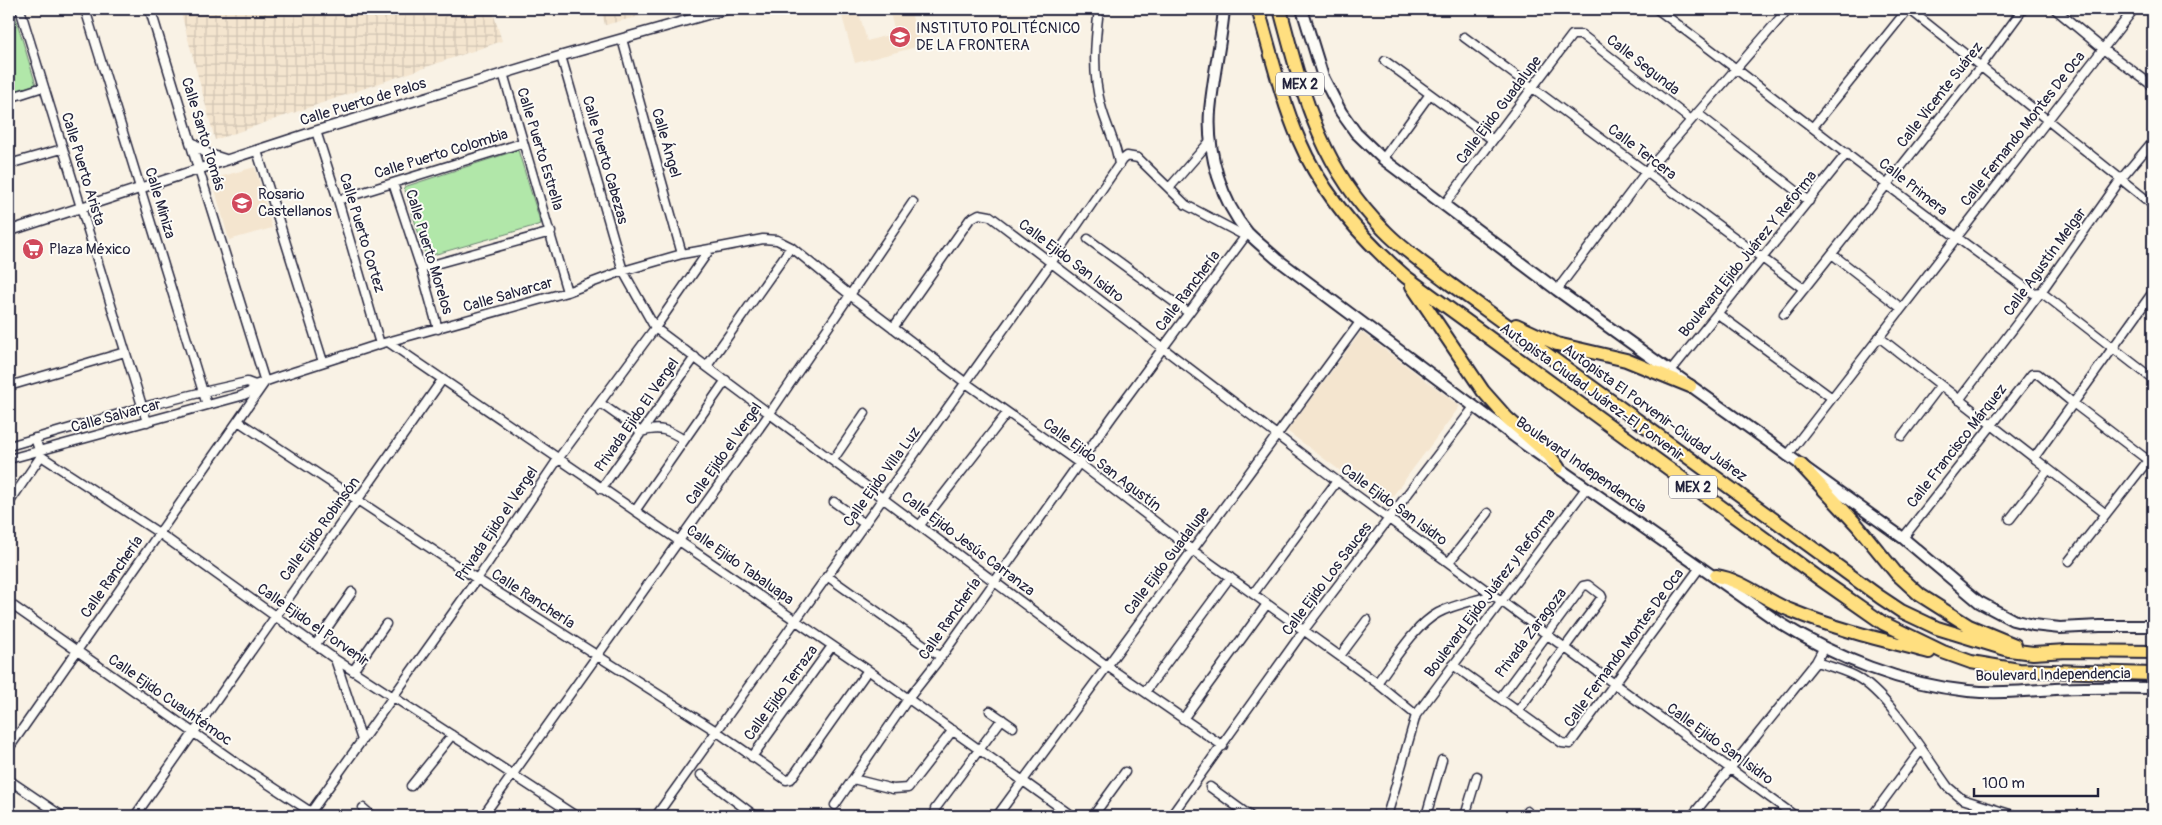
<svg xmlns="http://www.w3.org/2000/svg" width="2162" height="825" font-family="Pangolin,sans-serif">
	<defs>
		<pattern id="industrial-grid" width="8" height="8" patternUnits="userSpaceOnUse" patternTransform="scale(1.25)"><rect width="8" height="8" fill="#f4e5cf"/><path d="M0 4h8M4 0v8" fill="none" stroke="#d1c4b3"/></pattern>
	</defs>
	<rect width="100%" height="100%" fill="#f9f2e5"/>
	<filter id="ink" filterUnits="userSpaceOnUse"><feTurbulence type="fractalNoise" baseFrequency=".02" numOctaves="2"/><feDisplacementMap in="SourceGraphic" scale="10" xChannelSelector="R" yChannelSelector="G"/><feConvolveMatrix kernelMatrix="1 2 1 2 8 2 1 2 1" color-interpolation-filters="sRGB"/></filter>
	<g filter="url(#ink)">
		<path fill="#f4e5cf" d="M 840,9 L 858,9 L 867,41 L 895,33 L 889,9 L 910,9 L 920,46 L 855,63 Z
			M 255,167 L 272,228 L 229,240 L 212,179 Z
			M 1361,332 L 1460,406 L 1386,505 L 1287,431 Z"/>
		<path fill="url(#industrial-grid)" d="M 180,9 L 492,9 L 502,41 L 215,140 Z
			M 601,9 L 667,9 L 605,25 Z"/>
		<path fill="#b1e7a9" stroke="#6a8472" d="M 9,9 L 13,9 L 36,85 L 9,93 Z
			M 518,150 L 541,224 L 426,257 L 404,187 Z"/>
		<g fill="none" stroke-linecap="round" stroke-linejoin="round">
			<g stroke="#22223b" stroke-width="11">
				<path id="minor" d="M 20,9 L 147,422
					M 85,9 L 207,405
					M 1099,9 C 1095,42 1092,73 1101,106 C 1106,126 1117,144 1119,165
					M 1657,9 C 1783,103 1905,202 2033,293 L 2041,292 L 2153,379
					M 1909,9 L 2153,205
					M 2055,9 L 2103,49 L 2153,86
					M 1464,37 L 1804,289
					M 622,39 L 682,254
					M 561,56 L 623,271 L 655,328 L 1107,666 L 1223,746
					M 1385,61 L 1493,140
					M 503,73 L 567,292
					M 9,98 L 43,87
					M 1697,113 L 1809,201
					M 1813,127 L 1908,9
					M 316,131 L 338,200 L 380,344
					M 257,151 L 323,362
					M 1383,159 L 1430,94
					M 9,164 L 62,149
					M 393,183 L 421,268 L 438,329
					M 1170,187 L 1211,140
					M 338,200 L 522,143
					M 1444,205 L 1572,35 L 1582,35 L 1691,120
					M 1088,239 L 1189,313
					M 1832,254 L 1901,308
					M 421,268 L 551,232
					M 1557,290 L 1646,172 L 1788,9
					M 1718,314 L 1832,398
					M 1784,314 L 1981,66 L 2023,9
					M 893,328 L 970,219 L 979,214 L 990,216 L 1337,481 L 1795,816
					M 1879,337 L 2106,514
					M 388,342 L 868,670 L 1072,816
					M 707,366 L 791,247
					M 1670,372 L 1847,153
					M 9,386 L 125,352
					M 1959,400 L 2041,292 L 2121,179 L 2153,141
					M 600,403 L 641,432 C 659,426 669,430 684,440
					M 238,421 L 477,579 L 716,731 L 786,780 L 791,779 L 868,670
					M 1902,436 L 1940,386
					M 35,438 L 41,456 L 159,533 L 335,659 L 576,816
					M 9,446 L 143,407 L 203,392 L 247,382 L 255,385
					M 1787,456 L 2134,9
					M 2034,458 L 2153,292
					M 9,459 L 241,396 L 250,392 L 255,385 L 281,376 L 380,344 L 567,292 L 623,271 L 682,254 L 721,247 L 763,239 L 777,240 L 791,247 L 850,295 L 966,383 L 1079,463 L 1192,550 L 1377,683 L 1416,715
					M 833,460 L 865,413
					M 601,489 L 695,357
					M 834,502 L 865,524
					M 9,503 L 41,456
					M 635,511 L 726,380
					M 2010,519 L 2048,470
					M 920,525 L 1007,413
					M 1903,538 L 2032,374 L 2038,374 L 2073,403 L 2153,464
					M 2069,561 L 2153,454
					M 1449,562 L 1488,513
					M 827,576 L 941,657
					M 1253,594 L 1337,481
					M 9,603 L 241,766 L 317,816
					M 316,644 L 352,592
					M 1340,656 L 1367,620
					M 335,659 L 362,740
					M 1816,662 C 1829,666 1843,670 1855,676 C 1888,693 1926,757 1948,787 L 1962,799 L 2016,816
					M 1453,665 L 1562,743 L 1570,744 L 1701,566
					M 353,671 L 386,624
					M 1377,683 C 1393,662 1415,625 1438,613 C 1455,604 1475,601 1493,595
					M 1145,692 L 1230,577
					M 1500,698 L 1583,586 L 1588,585 L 1601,595 L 1602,597 L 1518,711
					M 990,711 L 1013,727
					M 1183,719 L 1267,604
					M 9,748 L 265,382 L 199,170
					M 752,757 L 832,646
					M 701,775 L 755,816
					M 853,779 L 893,789 L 908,788 L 953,730
					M 9,780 L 62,816
					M 411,786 L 452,735
					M 1210,787 L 1250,816
					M 835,805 L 908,699 L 941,657 L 1112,417 L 1247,234
					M 363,808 L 372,816
					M 935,809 L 1002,719
					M 135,816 L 442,380
					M 308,816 L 477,579 L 558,459 L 655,328 L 710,249
					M 483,816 L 770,413 L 913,202
					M 656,816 L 1051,263 L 1122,160 L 1127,156 L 1138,158 L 1186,205 L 1245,236
					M 997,816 L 1360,322
					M 1093,816 L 1125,772
					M 1171,816 L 1304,630 L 1474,407
					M 1387,816 L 1416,715 L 1587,487
					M 1426,816 L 1442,760
					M 1465,816 L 1477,776
					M 1525,816 L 1527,811
					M 1692,816 L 1816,662 L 1824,647
					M 1872,816 L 1921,750"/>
			</g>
			<g stroke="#22223b" stroke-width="12">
				<path id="tertiary" d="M 150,9 L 199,170
					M 191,142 L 208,154 L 227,160
					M 9,231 L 316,131 L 561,56 L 727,9"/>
			</g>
			<g stroke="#22223b" stroke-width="14">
				<path id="secondary" d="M 1224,9 C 1221,43 1213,77 1210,111 C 1207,153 1221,201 1248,233 C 1257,242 1267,250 1277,259 L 1527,446 L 1780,623 C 1836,658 1902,684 1968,691 C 1997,694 2025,691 2055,689 C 2087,687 2120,688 2153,688
					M 1302,9 L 1323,77 L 1341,112 L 1356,133 L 1383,159 L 1557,290 L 1903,538 L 1979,602 L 2013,620 L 2033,625 L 2060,628 L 2100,626 L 2153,626"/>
			</g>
			<g stroke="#22223b" stroke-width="16">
				<path id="trunk" d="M 1258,9 C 1271,53 1281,98 1299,140 C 1322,194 1362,239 1406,277 L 1820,579 L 1883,623 L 1943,652 L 1971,662 L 2019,670 L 2153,674
					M 1280,9 C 1303,94 1319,165 1384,230 C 1403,250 1427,266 1449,283 L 1880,597 L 1901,611 L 1937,628 L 2009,650 L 2033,653 L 2067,651 L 2153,652
					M 1412,286 L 1483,391 L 1507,418 L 1549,455 L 1558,467
					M 1516,325 L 1557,344 L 1626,360 L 1690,386
					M 1801,465 L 1857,525 L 1896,573 L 1920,595 L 1969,626 L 2015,645
					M 1716,576 C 1743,580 1766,601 1792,611 C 1836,629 1883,640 1929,652"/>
			</g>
			<use href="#minor" stroke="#fdfcf7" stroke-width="8"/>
			<use href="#tertiary" stroke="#fdfcf7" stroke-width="9"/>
			<use href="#secondary" stroke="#fdfcf7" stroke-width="10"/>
			<use href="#trunk" stroke="#ffdf80" stroke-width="12"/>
		</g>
	</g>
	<defs>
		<g id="university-disc" transform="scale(1.125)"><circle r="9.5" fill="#d1495b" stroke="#fdfcf7"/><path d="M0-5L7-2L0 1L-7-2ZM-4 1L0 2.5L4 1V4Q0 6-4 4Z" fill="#fff"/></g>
		<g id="school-disc" transform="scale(1.125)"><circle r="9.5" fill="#d1495b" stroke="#fdfcf7"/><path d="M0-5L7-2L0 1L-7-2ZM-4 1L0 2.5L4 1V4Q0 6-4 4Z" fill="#fff"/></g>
		<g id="supermarket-disc" transform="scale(1.125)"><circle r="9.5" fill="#d1495b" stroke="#fdfcf7"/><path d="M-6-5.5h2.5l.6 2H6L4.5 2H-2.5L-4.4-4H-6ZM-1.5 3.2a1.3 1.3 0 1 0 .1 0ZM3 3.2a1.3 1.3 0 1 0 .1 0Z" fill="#fff"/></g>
	</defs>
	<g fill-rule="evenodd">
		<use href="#university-disc" x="900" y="37"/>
		<use href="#school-disc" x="242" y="203"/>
		<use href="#supermarket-disc" x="33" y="249"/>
	</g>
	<g text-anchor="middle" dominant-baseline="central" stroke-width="4" stroke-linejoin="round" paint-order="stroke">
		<g fill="#fdfcf7" stroke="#646373" stroke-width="1">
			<rect x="1276" y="72.5" width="48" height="23" rx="4"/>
			<rect x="1669" y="475.5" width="48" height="23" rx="4"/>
		</g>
		<g font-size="14" font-weight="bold" fill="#22223b">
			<text x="1300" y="84">MEX 2</text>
			<text x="1693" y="487">MEX 2</text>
		</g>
		<g font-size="15" fill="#22223b" stroke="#fdfcf7" text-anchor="start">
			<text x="916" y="28">INSTITUTO POLITÉCNICO<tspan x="916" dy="17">DE LA FRONTERA</tspan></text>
			<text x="258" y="194">Rosario<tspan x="258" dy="17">Castellanos</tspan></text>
			<text x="49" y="249">Plaza México</text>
		</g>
		<g font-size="15" fill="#22223b" stroke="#fdfcf7">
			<text transform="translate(1643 65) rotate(38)">Calle Segunda</text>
			<text transform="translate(1940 95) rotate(-52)">Calle Vicente Suárez</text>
			<text transform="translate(363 102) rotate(-17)">Calle Puerto de Palos</text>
			<text transform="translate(1499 110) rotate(-53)">Calle Ejido Guadalupe</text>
			<text transform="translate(2023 129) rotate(-52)">Calle Fernando Montes De Oca</text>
			<text transform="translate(203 134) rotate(73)">Calle Santo Tomás</text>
			<text transform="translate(666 143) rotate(74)">Calle Ángel</text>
			<text transform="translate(540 149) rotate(73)">Calle Puerto Estrella</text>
			<text transform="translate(1642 152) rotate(37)">Calle Tercera</text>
			<text transform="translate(441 154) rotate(-17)">Calle Puerto Colombia</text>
			<text transform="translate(605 160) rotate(74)">Calle Puerto Cabezas</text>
			<text transform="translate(83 169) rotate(73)">Calle Puerto Arista</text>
			<text transform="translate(1913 187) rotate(38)">Calle Primera</text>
			<text transform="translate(160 203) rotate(73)">Calle Miniza</text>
			<text transform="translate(362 233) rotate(73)">Calle Puerto Cortez</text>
			<text transform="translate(429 252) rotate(73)">Calle Puerto Morelos</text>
			<text transform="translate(1748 254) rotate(-51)">Boulevard Ejido Juárez Y Reforma</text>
			<text transform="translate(1071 261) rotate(37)">Calle Ejido San Isidro</text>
			<text transform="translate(2045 262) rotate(-54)">Calle Agustín Melgar</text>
			<text transform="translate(1188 291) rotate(-53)">Calle Ranchería</text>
			<text transform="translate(508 295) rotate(-16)">Calle Salvarcar</text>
			<text transform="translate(1592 392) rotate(36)">Autopista Ciudad Juárez-El Porvenir</text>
			<text transform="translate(1655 413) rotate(36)">Autopista El Porvenir-Ciudad Juárez</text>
			<text transform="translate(637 415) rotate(-55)">Privada Ejido El Vergel</text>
			<text transform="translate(116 416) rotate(-15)">Calle Salvarcar</text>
			<text transform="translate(1957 446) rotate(-52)">Calle Francisco Márquez</text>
			<text transform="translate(724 454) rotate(-55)">Calle Ejido el Vergel</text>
			<text transform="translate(1102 465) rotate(37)">Calle Ejido San Agustín</text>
			<text transform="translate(1581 465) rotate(35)">Boulevard Independencia</text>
			<text transform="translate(882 477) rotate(-54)">Calle Ejido Villa Luz</text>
			<text transform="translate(1394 505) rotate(36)">Calle Ejido San Isidro</text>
			<text transform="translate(497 524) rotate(-56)">Privada Ejido el Vergel</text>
			<text transform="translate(320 529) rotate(-54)">Calle Ejido Robinsón</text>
			<text transform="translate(968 544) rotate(37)">Calle Ejido Jesús Carranza</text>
			<text transform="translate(1167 561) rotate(-53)">Calle Ejido Guadalupe</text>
			<text transform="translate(740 565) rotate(35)">Calle Ejido Tabaluapa</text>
			<text transform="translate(112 577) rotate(-55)">Calle Ranchería</text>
			<text transform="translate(1327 579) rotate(-53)">Calle Ejido Los Sauces</text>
			<text transform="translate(1490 593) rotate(-53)">Boulevard Ejido Juárez y Reforma</text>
			<text transform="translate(533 599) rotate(33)">Calle Ranchería</text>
			<text transform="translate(950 619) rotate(-55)">Calle Ranchería</text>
			<text transform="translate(313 625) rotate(35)">Calle Ejido el Porvenir</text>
			<text transform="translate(1531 633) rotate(-53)">Privada Zaragoza</text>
			<text transform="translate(1624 648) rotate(-54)">Calle Fernando Montes De Oca</text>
			<text transform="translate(2053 675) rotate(-1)">Boulevard Independencia</text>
			<text transform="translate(781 693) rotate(-54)">Calle Ejido Terraza</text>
			<text transform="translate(170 700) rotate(35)">Calle Ejido Cuauhtémoc</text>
			<text transform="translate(1720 744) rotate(36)">Calle Ejido San Isidro</text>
		</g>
	</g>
	<rect width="2162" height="825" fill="none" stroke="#fdfcf7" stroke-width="30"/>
	<rect x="15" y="15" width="2132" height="795" fill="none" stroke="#22223b" stroke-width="2" filter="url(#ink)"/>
	<path d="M1974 788v8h124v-8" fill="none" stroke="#22223b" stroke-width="2.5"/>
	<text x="1982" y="788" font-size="15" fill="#22223b" stroke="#fdfcf7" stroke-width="4" paint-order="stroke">100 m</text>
</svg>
